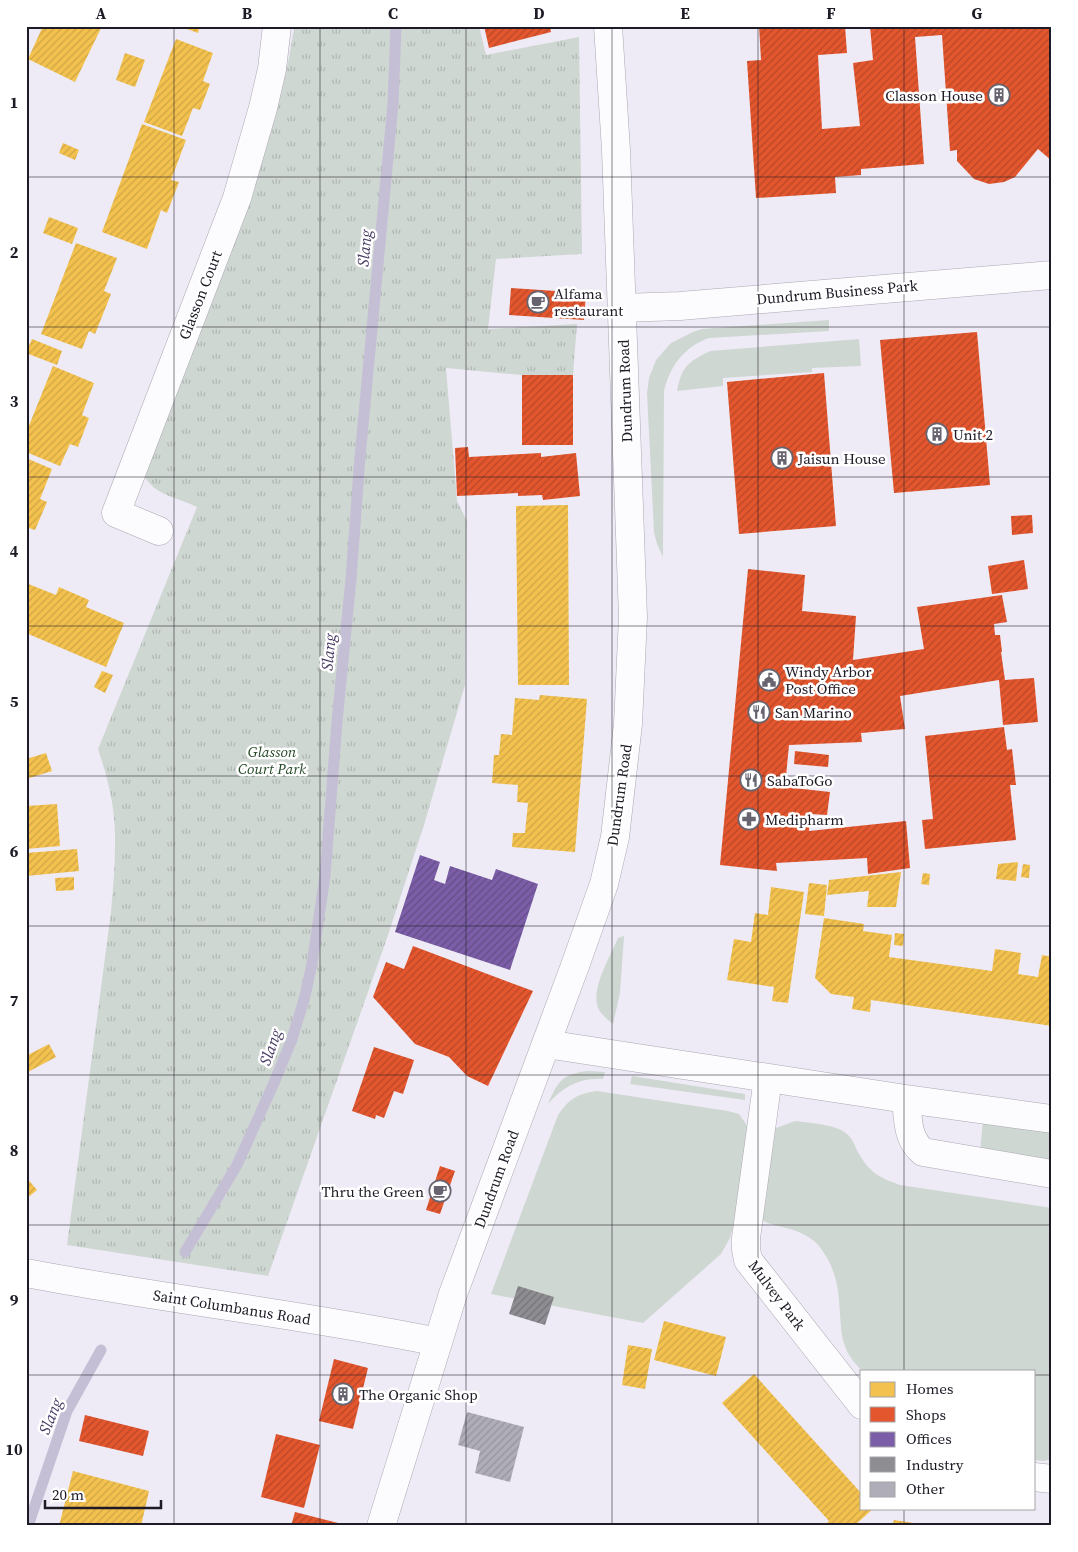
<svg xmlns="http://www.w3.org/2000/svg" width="1078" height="1552" font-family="'Source Serif 4',serif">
	<defs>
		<pattern id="park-tufts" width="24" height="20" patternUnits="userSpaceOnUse" patternTransform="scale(1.25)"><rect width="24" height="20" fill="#cfd7d2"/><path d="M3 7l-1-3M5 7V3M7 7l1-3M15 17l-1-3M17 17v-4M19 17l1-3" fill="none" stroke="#b1b8b4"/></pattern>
		<pattern id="homes-hatch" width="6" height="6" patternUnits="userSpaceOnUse" patternTransform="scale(1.25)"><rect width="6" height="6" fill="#f2c14e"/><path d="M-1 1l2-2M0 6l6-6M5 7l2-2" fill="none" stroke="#cfa544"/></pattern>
		<pattern id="shops-hatch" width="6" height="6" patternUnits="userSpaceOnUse" patternTransform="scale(1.25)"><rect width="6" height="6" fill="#e4572e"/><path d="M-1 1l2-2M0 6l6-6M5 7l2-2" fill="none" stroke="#b84727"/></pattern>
		<pattern id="offices-hatch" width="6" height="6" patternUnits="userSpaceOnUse" patternTransform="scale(1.25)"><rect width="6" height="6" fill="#7b5ea7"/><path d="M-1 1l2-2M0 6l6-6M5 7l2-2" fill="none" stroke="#644d88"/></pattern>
		<pattern id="industry-hatch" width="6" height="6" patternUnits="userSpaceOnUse" patternTransform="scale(1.25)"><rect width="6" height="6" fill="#8d8d92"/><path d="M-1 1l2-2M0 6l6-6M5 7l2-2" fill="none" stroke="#737277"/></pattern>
		<pattern id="building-hatch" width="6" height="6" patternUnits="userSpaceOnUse" patternTransform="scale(1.25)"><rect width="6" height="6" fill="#afadb7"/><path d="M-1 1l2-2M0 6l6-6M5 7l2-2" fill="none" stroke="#96949d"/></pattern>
	</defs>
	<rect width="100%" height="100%" fill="#eeebf6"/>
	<path fill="#cfd7d2" d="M 829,320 L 829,331 L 709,338 C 684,347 670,366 664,391 L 663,557 L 657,544 L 654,532 L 647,393 L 649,378 L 656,360 L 671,343 L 693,332 L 702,329 Z
		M 859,339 L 861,366 L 812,368 L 812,372 L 723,378 L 723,386 L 677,391 C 682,366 688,362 710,351 Z
		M 624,936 L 620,993 L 613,1024 C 608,1020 602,1015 599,1010 C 589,991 610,957 618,938 Z
		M 588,1071 L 605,1072 L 603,1079 C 581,1077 562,1087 548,1104 C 558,1081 562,1074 588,1071 Z
		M 632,1076 L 745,1094 L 745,1100 L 630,1084 Z
		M 597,1091 L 728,1111 L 739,1114 L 748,1127 L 736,1216 L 730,1238 L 721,1254 L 643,1323 L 491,1294 L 558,1115 C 570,1098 577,1094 597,1091 Z
		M 983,1120 L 1052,1132 L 1052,1162 L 980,1151 Z
		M 795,1121 C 810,1123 837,1124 848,1135 C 853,1139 855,1147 858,1152 C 869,1172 878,1177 900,1185 L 1052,1208 L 1052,1459 L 1044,1461 L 1034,1460 L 1034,1371 L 862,1371 C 855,1363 848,1356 845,1346 C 841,1336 841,1326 840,1315 C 839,1293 837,1272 824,1253 C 821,1249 818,1244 814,1241 C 795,1226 780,1229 761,1220 L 770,1138 L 776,1128 Z"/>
	<path fill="url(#park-tufts)" d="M 285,26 L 479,26 L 486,55 L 579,37 L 582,254 L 496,259 L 488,329 L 577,324 L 573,375 L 522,375 L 446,368 L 457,501 L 467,521 L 465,685 L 424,825 L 387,938 L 268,1276 L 67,1245 L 111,912 C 114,876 118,838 112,802 C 109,784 104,767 98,749 L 197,507 C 179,498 153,495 144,475 L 257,166 L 288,63 L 294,29 Z"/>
	<path fill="url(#homes-hatch)" d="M 43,26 L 102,26 L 75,82 L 28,59 Z
		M 179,26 L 200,26 L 198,33 Z
		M 176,39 L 213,53 L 203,81 L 210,84 L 200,110 L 193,108 L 182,136 L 144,122 Z
		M 125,53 L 145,60 L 135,87 L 116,80 Z
		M 142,124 L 186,140 L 171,180 L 179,182 L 167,213 L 161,210 L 147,249 L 102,232 Z
		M 63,143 L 79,150 L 75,160 L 59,153 Z
		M 49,217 L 78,228 L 72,244 L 43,233 Z
		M 76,243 L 117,258 L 104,291 L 111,294 L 95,334 L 89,331 L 82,349 L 41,334 Z
		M 32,339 L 62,351 L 57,365 L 26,353 Z
		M 53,366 L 94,383 L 82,415 L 89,418 L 78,447 L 70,444 L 60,466 L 26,452 L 26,433 Z
		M 26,458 L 52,469 L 40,499 L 47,502 L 35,530 L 29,528 L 26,534 Z
		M 568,505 L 569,685 L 518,685 L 516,506 Z
		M 26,583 L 56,595 L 59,587 L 89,600 L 86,607 L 124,623 L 106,667 L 26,633 Z
		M 102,671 L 113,675 L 105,693 L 94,687 Z
		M 540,695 L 587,699 L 575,852 L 512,847 L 513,833 L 525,833 L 528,803 L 517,802 L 518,785 L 492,783 L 494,755 L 499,755 L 501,734 L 512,735 L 515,698 L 539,700 Z
		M 46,753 L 52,771 L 26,779 L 26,759 Z
		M 57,804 L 60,846 L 26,849 L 26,806 Z
		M 77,849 L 79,871 L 26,876 L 26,853 Z
		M 1018,862 L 1016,881 L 996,879 L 998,864 Z
		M 1023,864 L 1030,865 L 1029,878 L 1021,877 Z
		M 901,872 L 896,907 L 867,907 L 869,891 L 827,895 L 829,880 Z
		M 923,873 L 930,874 L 929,885 L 921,884 Z
		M 74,877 L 74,890 L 56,891 L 55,878 Z
		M 809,883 L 827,885 L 824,916 L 805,914 Z
		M 771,887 L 804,892 L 788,1003 L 772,1001 L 774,987 L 727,980 L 734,939 L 751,942 L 755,913 L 768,915 Z
		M 824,918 L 864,924 L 863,931 L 892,935 L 889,957 L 992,971 L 995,949 L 1021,953 L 1018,974 L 1038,977 L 1042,955 L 1052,957 L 1052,1026 L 871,1000 L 870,1012 L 852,1009 L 854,997 L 831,994 L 815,978 Z
		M 895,933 L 904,934 L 903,946 L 894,945 Z
		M 49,1044 L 56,1057 L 26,1073 L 26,1056 Z
		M 26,1177 L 37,1190 L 26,1199 Z
		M 664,1321 L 726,1337 L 716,1376 L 654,1360 Z
		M 628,1345 L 652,1349 L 645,1389 L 622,1385 Z
		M 754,1374 L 862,1494 L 862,1508 L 874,1508 L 854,1526 L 824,1526 L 829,1521 L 722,1403 Z
		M 73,1471 L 149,1491 L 141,1526 L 59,1526 Z
		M 894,1520 L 927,1525 L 927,1526 L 892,1526 Z"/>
	<path fill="url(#shops-hatch)" d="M 484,26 L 550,26 L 551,32 L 489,48 Z
		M 759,26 L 845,26 L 847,53 L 818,55 L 822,129 L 860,126 L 853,63 L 873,60 L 870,26 L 1052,26 L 1052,161 L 1038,149 L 1015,177 L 1004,182 L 989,184 L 974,179 L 957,161 L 957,150 L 950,151 L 942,35 L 915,37 L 924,164 L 861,169 L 861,175 L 835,177 L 836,193 L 756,198 L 747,61 L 761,60 Z
		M 511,288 L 586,293 L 584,320 L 509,315 Z
		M 977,332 L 990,485 L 894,493 L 880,340 Z
		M 824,373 L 836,526 L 739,534 L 727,382 Z
		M 522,375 L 573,375 L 573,445 L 522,445 Z
		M 468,447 L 469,457 L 541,453 L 541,457 L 576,453 L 580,496 L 543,500 L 542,495 L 518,496 L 518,493 L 457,496 L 455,448 Z
		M 1032,515 L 1033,533 L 1012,535 L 1011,516 Z
		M 1024,560 L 1028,589 L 992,594 L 988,566 Z
		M 748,569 L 805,575 L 802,611 L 856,616 L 853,660 L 924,649 L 917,607 L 1002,595 L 1007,622 L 994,624 L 995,635 L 1000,635 L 1002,652 L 1001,652 L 1005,680 L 1034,678 L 1038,722 L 1003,725 L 999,680 L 900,696 L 905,729 L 861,733 L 862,742 L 789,745 L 785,787 L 830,792 L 827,815 L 810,814 L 809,831 L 906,821 L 910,868 L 868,874 L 867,858 L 776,863 L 777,871 L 720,865 Z
		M 1004,727 L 1007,750 L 1012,749 L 1016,785 L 1010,785 L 1016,840 L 925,849 L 922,820 L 933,819 L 925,736 Z
		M 795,751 L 829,755 L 828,767 L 794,764 Z
		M 413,946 L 533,991 L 488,1086 L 467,1076 L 449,1057 L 415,1044 L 373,997 L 386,962 L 404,969 Z
		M 374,1047 L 414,1060 L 403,1094 L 394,1091 L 384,1118 L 376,1115 L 375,1119 L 352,1111 Z
		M 440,1166 L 455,1171 L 440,1214 L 426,1210 Z
		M 334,1359 L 368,1368 L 353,1429 L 319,1421 Z
		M 85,1415 L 149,1431 L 143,1456 L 79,1441 Z
		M 276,1434 L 320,1445 L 304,1508 L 261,1497 Z
		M 295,1512 L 338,1523 L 337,1526 L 291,1526 Z"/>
	<path fill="url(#offices-hatch)" d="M 420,855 L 440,862 L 434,880 L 445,884 L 450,866 L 492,880 L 496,869 L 538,884 L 510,970 L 395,932 Z"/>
	<path fill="url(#industry-hatch)" d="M 518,1286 L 554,1297 L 545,1325 L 509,1314 Z"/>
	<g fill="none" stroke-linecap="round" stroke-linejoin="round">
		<path stroke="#c5bfd6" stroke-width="11" d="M 185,1252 L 237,1165 L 273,1085 L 291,1042 L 304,1000 L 312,964 L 325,876 L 337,722 L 351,579 L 360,457 L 393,104 L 396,26
			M 28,1526 L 67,1411 L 101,1350"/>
	</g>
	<path fill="url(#building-hatch)" d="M 467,1412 L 524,1427 L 510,1482 L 475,1473 L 480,1451 L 458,1445 Z"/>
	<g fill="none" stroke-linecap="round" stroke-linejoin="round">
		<g stroke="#aaa7b1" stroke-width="29">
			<path id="minor" d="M 622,308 L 680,306 L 1052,275
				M 159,531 L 116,513 L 237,198 L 263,108 L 272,69 L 277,26
				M 546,1044 L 906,1099 L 1052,1119
				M 768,1078 L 746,1238 L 746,1249 L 748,1260 L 862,1405
				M 906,1099 C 908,1119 907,1139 923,1152 L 1052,1174
				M 26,1273 C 163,1299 301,1314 438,1342
				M 1034,1477 L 1052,1479"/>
		</g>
		<g stroke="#aaa7b1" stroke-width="29">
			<path id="secondary" d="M 381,1526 L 453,1294 L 576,963 L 604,884 L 615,837 L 628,724 L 633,617 L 616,150 L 608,26"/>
		</g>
		<use href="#minor" stroke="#fcfcfe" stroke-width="28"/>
		<use href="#secondary" stroke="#fcfcfe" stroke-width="28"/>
	</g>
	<path fill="none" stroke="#1e1a26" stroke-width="1" stroke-opacity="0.55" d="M 174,26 L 174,1526M 320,26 L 320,1526M 466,26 L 466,1526M 612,26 L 612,1526M 758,26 L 758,1526M 904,26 L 904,1371M 26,177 L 1052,177M 26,327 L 1052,327M 26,477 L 1052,477M 26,626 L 1052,626M 26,776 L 1052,776M 26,926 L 1052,926M 26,1075 L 1052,1075M 26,1225 L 1052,1225M 26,1375 L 862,1375M 1034,1375 L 1052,1375M 904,1508 L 904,1526"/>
	<defs>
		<g id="building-ring" transform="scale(1.125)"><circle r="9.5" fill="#fff" stroke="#67636f" stroke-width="1.5"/><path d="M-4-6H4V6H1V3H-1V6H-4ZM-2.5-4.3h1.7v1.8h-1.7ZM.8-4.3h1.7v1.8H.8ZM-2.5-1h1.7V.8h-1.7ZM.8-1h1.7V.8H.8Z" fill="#67636f"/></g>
		<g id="cafe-ring" transform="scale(1.125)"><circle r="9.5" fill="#fff" stroke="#67636f" stroke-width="1.5"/><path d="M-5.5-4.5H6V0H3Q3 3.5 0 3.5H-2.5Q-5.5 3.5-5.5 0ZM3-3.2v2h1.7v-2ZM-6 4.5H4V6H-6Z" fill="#67636f"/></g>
		<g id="civic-ring" transform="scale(1.125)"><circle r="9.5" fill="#fff" stroke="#67636f" stroke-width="1.5"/><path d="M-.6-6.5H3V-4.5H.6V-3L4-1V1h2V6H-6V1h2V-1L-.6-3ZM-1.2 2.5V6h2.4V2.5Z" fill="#67636f"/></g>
		<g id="restaurant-ring" transform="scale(1.125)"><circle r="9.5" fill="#fff" stroke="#67636f" stroke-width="1.5"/><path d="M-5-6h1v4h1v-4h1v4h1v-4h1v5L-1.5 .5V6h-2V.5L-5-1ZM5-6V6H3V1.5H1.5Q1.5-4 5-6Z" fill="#67636f"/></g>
		<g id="pharmacy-ring" transform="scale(1.125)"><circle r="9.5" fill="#fff" stroke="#67636f" stroke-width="1.5"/><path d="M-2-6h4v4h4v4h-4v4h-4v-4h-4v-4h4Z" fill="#67636f"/></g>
	</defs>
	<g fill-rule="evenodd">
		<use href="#building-ring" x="999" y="95"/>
		<use href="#cafe-ring" x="538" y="302"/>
		<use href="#building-ring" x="937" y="434"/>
		<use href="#building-ring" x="782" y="458"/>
		<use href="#civic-ring" x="769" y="680"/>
		<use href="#restaurant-ring" x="759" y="712"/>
		<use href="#restaurant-ring" x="751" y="780"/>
		<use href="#pharmacy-ring" x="749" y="819"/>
		<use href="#cafe-ring" x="440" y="1191"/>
		<use href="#building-ring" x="343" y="1394"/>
	</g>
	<g text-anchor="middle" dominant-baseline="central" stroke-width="5" stroke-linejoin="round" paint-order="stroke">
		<g font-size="15" fill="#1e1a26" stroke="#fff" text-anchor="start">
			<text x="983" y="95" text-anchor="end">Classon House</text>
			<text x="554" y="293">Alfama<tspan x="554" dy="17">restaurant</tspan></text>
			<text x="953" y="434">Unit 2</text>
			<text x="798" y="458">Jaisun House</text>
			<text x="785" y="671">Windy Arbor<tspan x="785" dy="17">Post Office</tspan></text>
			<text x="775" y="712">San Marino</text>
			<text x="767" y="780">SabaToGo</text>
			<text x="765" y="819">Medipharm</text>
			<text x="424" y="1191" text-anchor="end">Thru the Green</text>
			<text x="359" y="1394">The Organic Shop</text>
		</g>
		<g font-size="15" fill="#1e1a26" stroke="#fff">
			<text transform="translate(837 292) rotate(-5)">Dundrum Business Park</text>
			<text transform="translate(200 295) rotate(-69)">Glasson Court</text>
			<text transform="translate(625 391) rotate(-92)">Dundrum Road</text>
			<text transform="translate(619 795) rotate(-82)">Dundrum Road</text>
			<text transform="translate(496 1179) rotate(-70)">Dundrum Road</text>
			<text transform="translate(777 1295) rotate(53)">Mulvey Park</text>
			<text transform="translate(232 1307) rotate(9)">Saint Columbanus Road</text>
		</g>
		<g font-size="15" font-style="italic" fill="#254927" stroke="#fff">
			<text x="272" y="751">Glasson<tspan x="272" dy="17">Court Park</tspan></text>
		</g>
		<g font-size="16" font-style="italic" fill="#483b64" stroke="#fff">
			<text transform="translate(364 248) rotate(-85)">Slang</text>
			<text transform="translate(328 652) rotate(-85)">Slang</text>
			<text transform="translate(270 1047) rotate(-70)">Slang</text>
			<text transform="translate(50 1416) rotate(-68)">Slang</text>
		</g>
	</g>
	<rect width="1078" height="1552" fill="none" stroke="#ffffff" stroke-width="55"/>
	<rect x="860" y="1370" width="175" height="140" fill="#ffffff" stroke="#a5a3a8"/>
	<rect x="870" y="1382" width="25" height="15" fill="#f2c14e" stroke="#a5a3a8"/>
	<text x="906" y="1394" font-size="15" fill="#1e1a26">Homes</text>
	<rect x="870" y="1407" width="25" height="15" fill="#e4572e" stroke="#a5a3a8"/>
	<text x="906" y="1420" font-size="15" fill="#1e1a26">Shops</text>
	<rect x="870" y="1432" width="25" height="15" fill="#7b5ea7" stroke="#a5a3a8"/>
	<text x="906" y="1444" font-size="15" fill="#1e1a26">Offices</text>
	<rect x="870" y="1457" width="25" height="15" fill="#8d8d92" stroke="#a5a3a8"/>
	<text x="906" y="1470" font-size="15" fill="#1e1a26">Industry</text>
	<rect x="870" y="1482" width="25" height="15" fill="#afadb7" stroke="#a5a3a8"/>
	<text x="906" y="1494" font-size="15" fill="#1e1a26">Other</text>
	<path d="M45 1500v8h116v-8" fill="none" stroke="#1e1a26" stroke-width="2.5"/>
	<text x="52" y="1500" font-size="15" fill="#1e1a26" stroke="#ffffff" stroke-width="4" paint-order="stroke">20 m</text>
	<rect x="28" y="28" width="1022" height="1496" fill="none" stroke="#1e1a26" stroke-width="2"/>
	<g font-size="16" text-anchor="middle" font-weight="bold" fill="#1e1a26">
		<text x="101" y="19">A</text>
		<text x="247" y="19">B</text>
		<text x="393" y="19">C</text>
		<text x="539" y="19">D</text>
		<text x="685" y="19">E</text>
		<text x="831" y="19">F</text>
		<text x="977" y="19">G</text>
		<text x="14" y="108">1</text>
		<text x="14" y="258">2</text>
		<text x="14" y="407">3</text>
		<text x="14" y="557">4</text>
		<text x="14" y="707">5</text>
		<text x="14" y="857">6</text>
		<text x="14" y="1006">7</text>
		<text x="14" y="1156">8</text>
		<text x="14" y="1306">9</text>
		<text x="14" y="1455">10</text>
	</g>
</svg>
